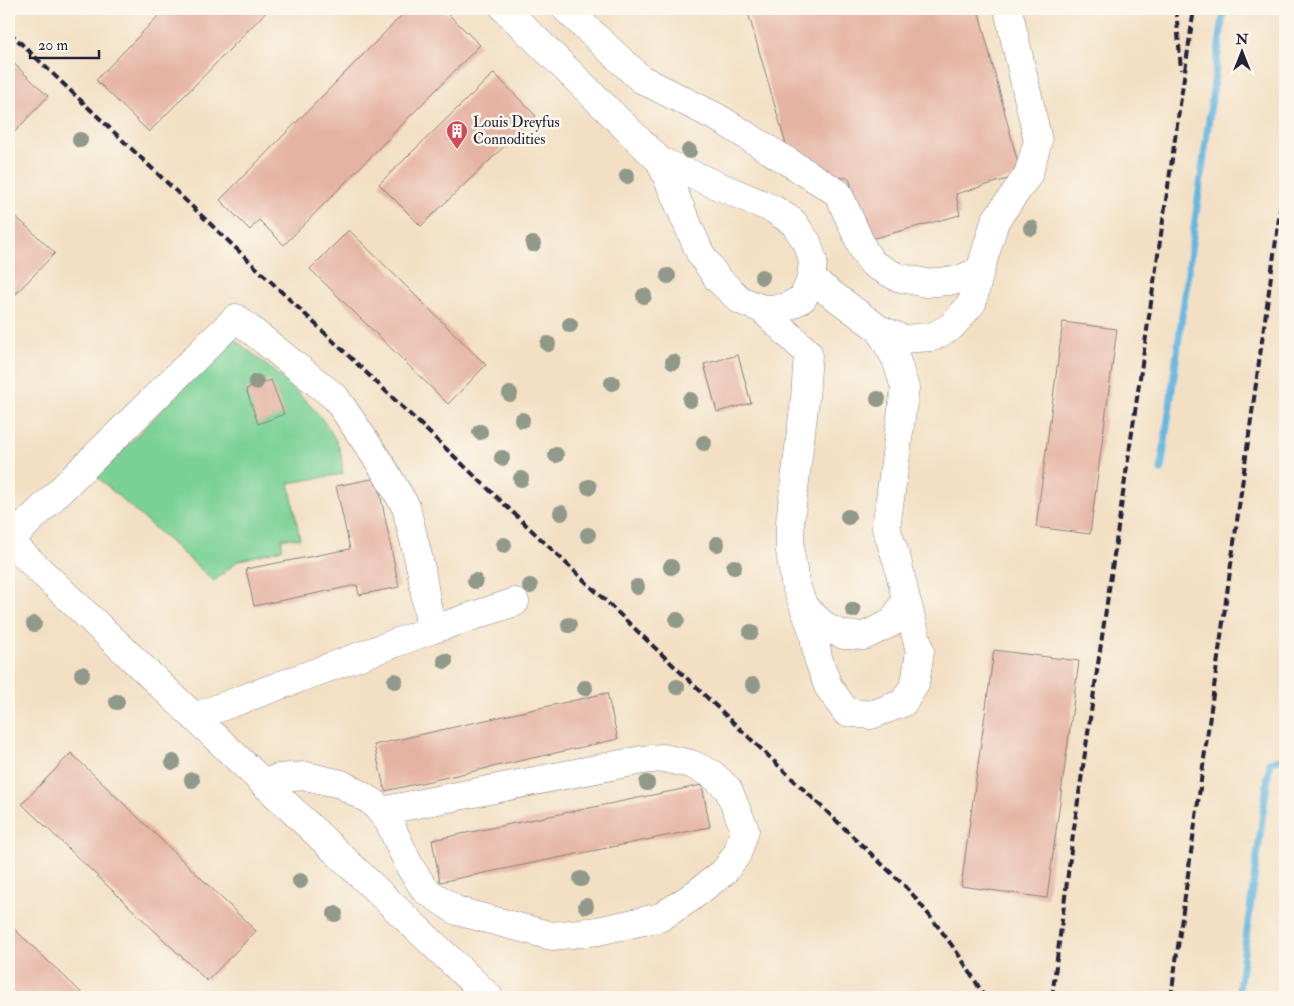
<svg xmlns="http://www.w3.org/2000/svg" width="1294" height="1006" font-family="'IM FELL Double Pica',serif">
	<rect width="100%" height="100%" fill="#fbf7ec"/>
	<filter id="ink" filterUnits="userSpaceOnUse"><feTurbulence type="fractalNoise" baseFrequency=".02" numOctaves="2"/><feDisplacementMap in="SourceGraphic" scale="10" xChannelSelector="R" yChannelSelector="G"/><feConvolveMatrix kernelMatrix="1 2 1 2 8 2 1 2 1" color-interpolation-filters="sRGB"/></filter>
	<filter id="wash" filterUnits="userSpaceOnUse"><feTurbulence type="fractalNoise" baseFrequency=".0096" numOctaves="4" result="noise"/><feDisplacementMap in="SourceGraphic" scale="20" xChannelSelector="R" yChannelSelector="G"/><feGaussianBlur stdDeviation="1.12" result="paint"/><feColorMatrix in="noise" values="0 0 0 0 0 0 0 0 0 0 0 0 0 0 0 0 0 1.4 0 .05"/><feComposite in="paint" operator="in"/></filter>
	<g filter="url(#wash)">
		<rect width="100%" height="100%" fill="#f3e0c4"/>
		<path fill="#7ad195" stroke="#4e7a68" d="M 232,337 C 266,366 329,410 341,454 C 342,460 342,467 343,474 L 289,483 L 300,539 L 282,538 L 282,549 L 238,561 L 214,581 L 97,477 Z"/>
		<g fill="none" stroke-linecap="round" stroke-linejoin="round">
			<path stroke="#66b7e1" stroke-width="7" d="M 1161,470 L 1224,9
				M 1238,997 L 1270,762 L 1285,757"/>
		</g>
		<g id="blocks">
			<path fill="#e5b3a3" d="M 165,9 L 269,9 L 149,132 L 96,80 Z
				M 408,9 L 443,9 L 480,45 L 284,245 L 259,220 L 250,230 L 220,200 Z
				M 747,9 L 978,9 L 1021,175 L 956,194 L 960,215 L 867,240 L 849,178 L 833,177 L 789,155 Z
				M 9,59 L 48,96 L 9,138 Z
				M 494,73 L 536,116 L 421,226 L 379,184 Z
				M 9,210 L 55,253 L 9,301 Z
				M 349,230 L 486,365 L 448,404 L 310,269 Z
				M 1063,322 L 1117,329 L 1090,534 L 1036,527 Z
				M 738,355 L 751,403 L 717,412 L 704,364 Z
				M 271,380 L 284,414 L 258,424 L 246,389 Z
				M 377,478 L 399,587 L 359,595 L 357,585 L 254,606 L 246,569 L 350,549 L 336,486 Z
				M 994,650 L 1079,661 L 1047,898 L 961,886 Z
				M 607,693 L 618,739 L 385,791 L 374,745 Z
				M 71,753 L 256,931 L 207,981 L 22,804 Z
				M 702,785 L 710,827 L 440,882 L 432,840 Z
				M 9,924 L 86,997 L 9,997 Z"/>
		</g>
	</g>
	<g filter="url(#ink)">
		<use href="#blocks" fill-opacity="0" stroke="#8a8180" stroke-width="1"/>
		<g fill="none" stroke-linecap="round" stroke-linejoin="round">
			<g stroke="#8a8180" stroke-width="29">
				<path id="minor" d="M 505,9 L 660,161 L 773,209 L 793,222 L 807,242 L 813,261 L 811,279 L 803,298 L 785,308 L 762,309
					M 566,9 L 641,79 L 720,119 L 838,193 L 864,251 L 873,264 L 897,277 L 926,283 L 958,280 L 980,271
					M 660,161 L 700,253 L 718,279 L 740,300 L 762,309 L 808,353 L 805,399 L 790,522 L 790,551 L 795,583 L 813,631 L 818,658 L 828,686 L 846,712 L 871,715 L 903,703 L 915,684 L 920,651 L 906,599
					M 879,329 L 903,339 L 932,337 L 951,327 L 972,303 L 980,271 L 995,221 L 1028,175 L 1038,141 L 1008,9
					M 9,541 L 236,318 L 336,398 L 380,463 L 406,507 L 421,569 L 431,630 L 194,717
					M 9,541 L 489,997
					M 805,608 L 827,628 L 844,635 L 864,636 L 893,622 L 906,599 L 897,560 L 886,528 L 905,388 L 896,359 L 879,329 L 811,279
					M 431,630 L 515,602
					M 264,784 L 278,778 L 306,776 L 341,784 L 373,802 L 389,822 L 410,867 L 425,890 L 457,911 L 552,936 L 598,931 L 661,917 L 690,898 L 724,872 L 737,854 L 745,830 L 728,789 L 712,774 L 691,764 L 663,758 L 642,760 L 381,811"/>
			</g>
			<use href="#minor" stroke="#fff" stroke-width="28"/>
			<path stroke="#22223b" stroke-width="4" stroke-dasharray="8 4" stroke-linecap="butt" d="M 1176,9 L 1181,70
				M 9,32 L 909,890 C 937,925 964,958 984,997
				M 1052,997 L 1073,835 L 1194,9
				M 1171,997 L 1285,175"/>
		</g>
		<g fill="#91998a">
			<circle cx="80" cy="140" r="8"/>
			<circle cx="689" cy="151" r="8"/>
			<circle cx="627" cy="176" r="8"/>
			<circle cx="1031" cy="228" r="8"/>
			<circle cx="533" cy="244" r="8"/>
			<circle cx="668" cy="276" r="8"/>
			<circle cx="762" cy="277" r="8"/>
			<circle cx="644" cy="296" r="8"/>
			<circle cx="570" cy="325" r="8"/>
			<circle cx="548" cy="344" r="8"/>
			<circle cx="673" cy="362" r="8"/>
			<circle cx="256" cy="382" r="8"/>
			<circle cx="612" cy="383" r="8"/>
			<circle cx="510" cy="394" r="8"/>
			<circle cx="878" cy="399" r="8"/>
			<circle cx="690" cy="400" r="8"/>
			<circle cx="522" cy="420" r="8"/>
			<circle cx="480" cy="432" r="8"/>
			<circle cx="704" cy="443" r="8"/>
			<circle cx="556" cy="455" r="8"/>
			<circle cx="502" cy="458" r="8"/>
			<circle cx="521" cy="479" r="8"/>
			<circle cx="589" cy="487" r="8"/>
			<circle cx="561" cy="513" r="8"/>
			<circle cx="848" cy="517" r="8"/>
			<circle cx="588" cy="535" r="8"/>
			<circle cx="717" cy="544" r="8"/>
			<circle cx="504" cy="545" r="8"/>
			<circle cx="671" cy="567" r="8"/>
			<circle cx="734" cy="567" r="8"/>
			<circle cx="475" cy="581" r="8"/>
			<circle cx="530" cy="586" r="8"/>
			<circle cx="637" cy="587" r="8"/>
			<circle cx="853" cy="610" r="8"/>
			<circle cx="677" cy="620" r="8"/>
			<circle cx="34" cy="624" r="8"/>
			<circle cx="569" cy="625" r="8"/>
			<circle cx="751" cy="632" r="8"/>
			<circle cx="445" cy="661" r="8"/>
			<circle cx="82" cy="674" r="8"/>
			<circle cx="395" cy="681" r="8"/>
			<circle cx="753" cy="685" r="8"/>
			<circle cx="677" cy="687" r="8"/>
			<circle cx="585" cy="688" r="8"/>
			<circle cx="117" cy="702" r="8"/>
			<circle cx="173" cy="762" r="8"/>
			<circle cx="192" cy="780" r="8"/>
			<circle cx="647" cy="783" r="8"/>
			<circle cx="581" cy="879" r="8"/>
			<circle cx="300" cy="881" r="8"/>
			<circle cx="586" cy="906" r="8"/>
			<circle cx="335" cy="914" r="8"/>
		</g>
	</g>
	<defs>
		<g id="building-pin" transform="scale(1.125)"><path d="M0 17L-7.5 6A9.5 9.5 0 1 1 7.5 6Z" fill="#d1495b" stroke="#fbf7ec"/><path d="M-4-6H4V6H1V3H-1V6H-4ZM-2.5-4.3h1.7v1.8h-1.7ZM.8-4.3h1.7v1.8H.8ZM-2.5-1h1.7V.8h-1.7ZM.8-1h1.7V.8H.8Z" fill="#fff"/></g>
	</defs>
	<g fill-rule="evenodd">
		<use href="#building-pin" x="457" y="131"/>
	</g>
	<g text-anchor="middle" dominant-baseline="central" stroke-width="5" stroke-linejoin="round" paint-order="stroke">
		<g font-size="15" fill="#22223b" stroke="#fbf7ec" text-anchor="start">
			<text x="473" y="122">Louis Dreyfus<tspan x="473" dy="17">Connodities</tspan></text>
		</g>
	</g>
	<rect width="1294" height="1006" fill="none" stroke="#fbf7ec" stroke-width="30"/>
	<g transform="translate(1242 52)" stroke="#fbf7ec" stroke-width="4" paint-order="stroke">
	<path d="M0-4L9 19L0 12L-9 19Z" fill="#22223b"/>
	<text y="-8" font-size="14" font-weight="bold" text-anchor="middle" fill="#22223b">N</text>
	</g>
	<path d="M30 50v8h69v-8" fill="none" stroke="#22223b" stroke-width="2.5"/>
	<text x="38" y="50" font-size="15" fill="#22223b" stroke="#fbf7ec" stroke-width="4" paint-order="stroke">20 m</text>
</svg>
